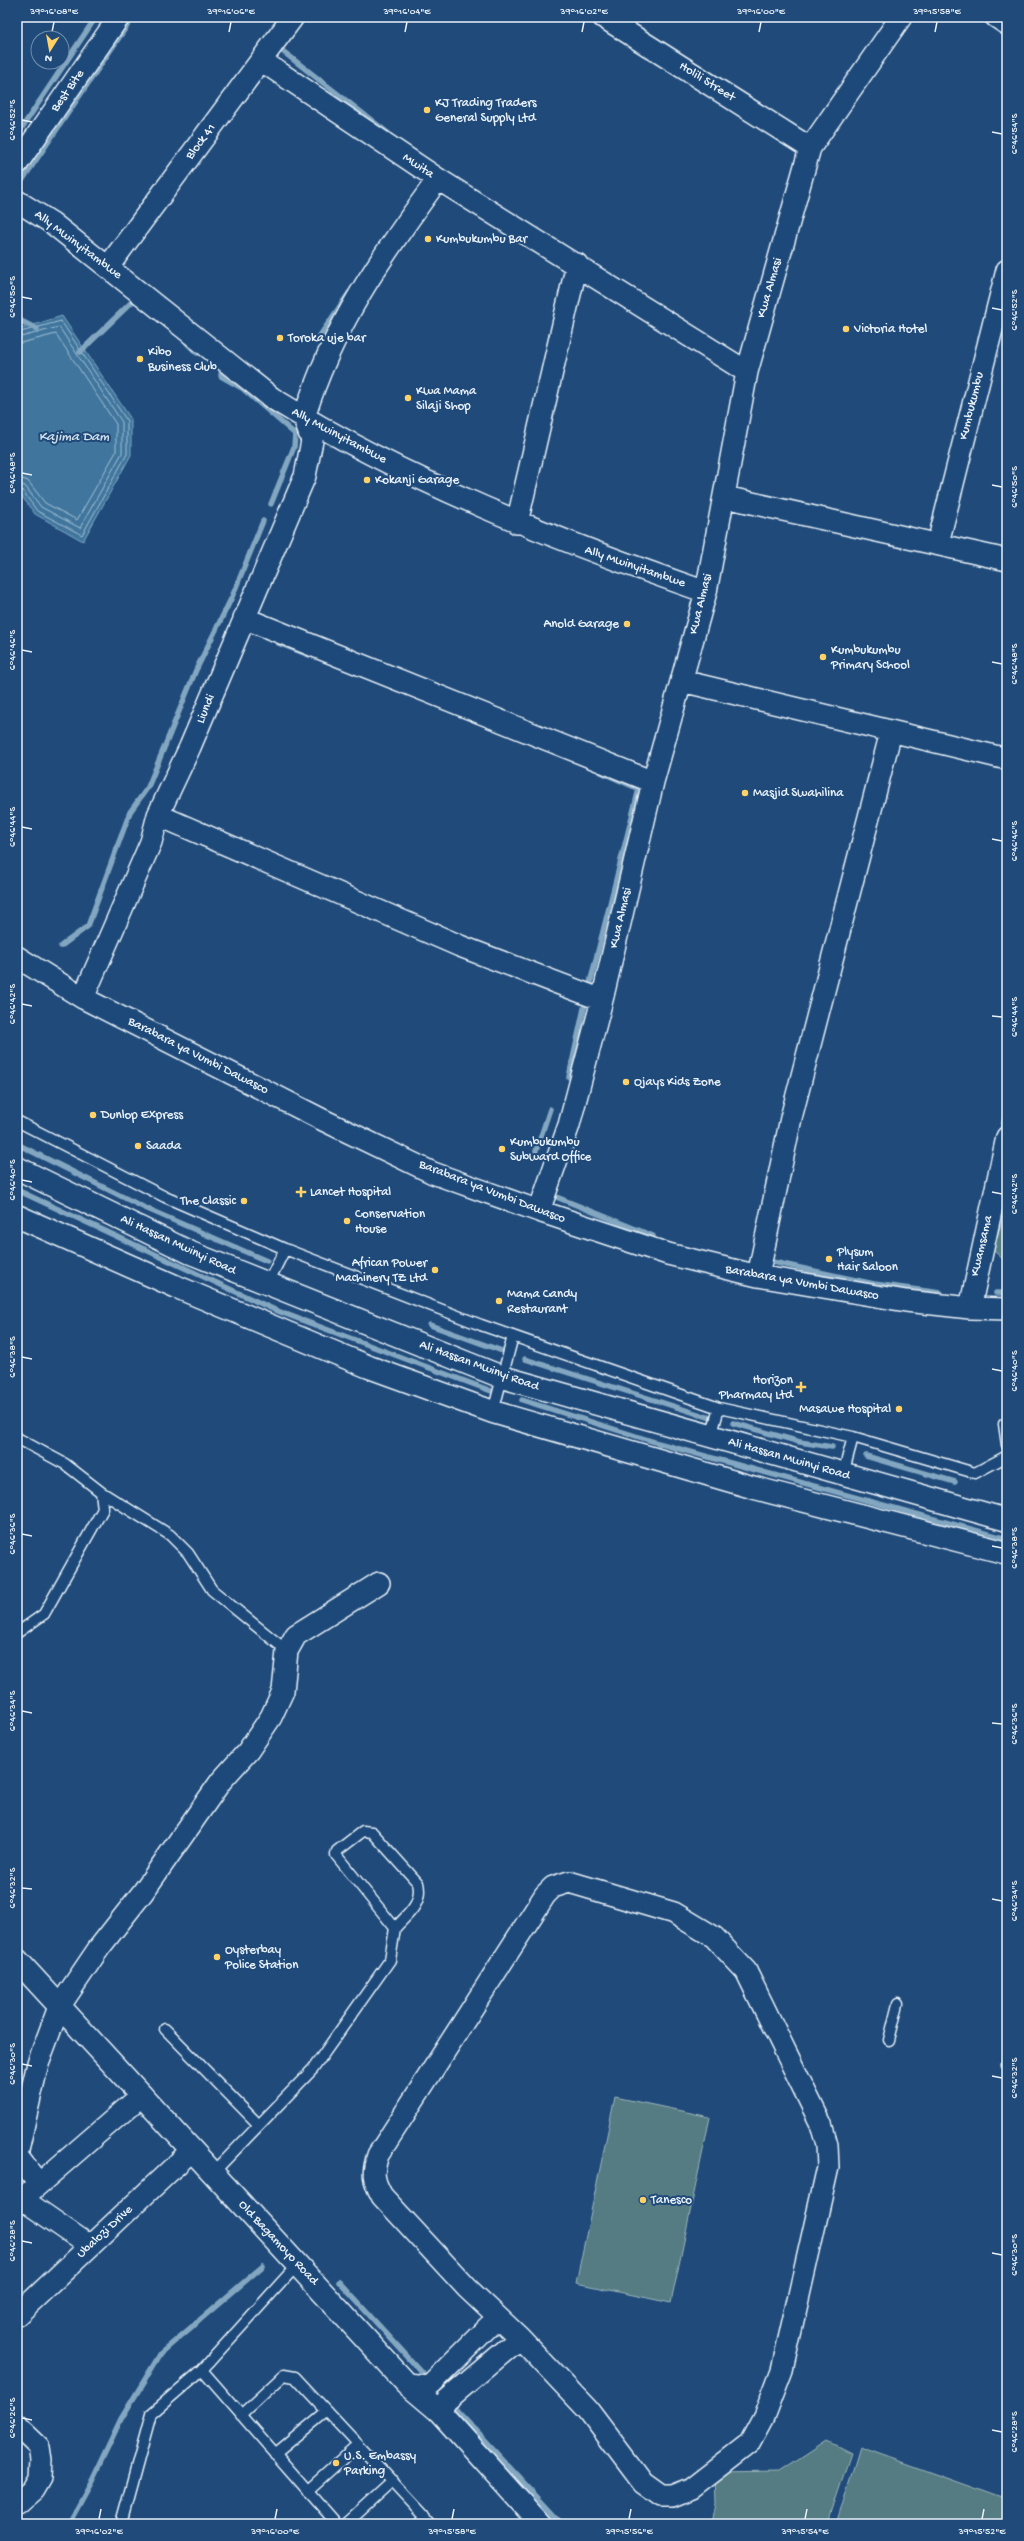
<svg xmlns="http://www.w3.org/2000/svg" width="1024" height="2541" font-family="'Gochi Hand',sans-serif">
	<rect width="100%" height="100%" fill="#1f4a7a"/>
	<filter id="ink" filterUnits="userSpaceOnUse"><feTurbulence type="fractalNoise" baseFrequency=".025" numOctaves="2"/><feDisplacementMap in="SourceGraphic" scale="8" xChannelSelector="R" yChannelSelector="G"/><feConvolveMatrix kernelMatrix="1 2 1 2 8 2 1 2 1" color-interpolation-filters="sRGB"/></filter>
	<g filter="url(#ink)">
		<path fill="#557c82" stroke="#9eb6bd" d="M 1007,1205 L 1007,1263 L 993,1250 Z
			M 615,2097 L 710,2117 L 671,2303 L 576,2283 Z
			M 827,2441 L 851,2453 L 827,2524 L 711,2524 L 716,2506 L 715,2473 L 780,2472 Z
			M 860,2447 L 1007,2500 L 1007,2524 L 836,2524 Z"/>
		<path fill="#40769d" stroke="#83a7c1" d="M 62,316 L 131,419 L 131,455 L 83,541 L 35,514 L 17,490 L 17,330 Z"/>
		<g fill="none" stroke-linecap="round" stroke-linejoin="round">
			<path stroke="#a5c0d4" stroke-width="1" d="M 17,333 L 61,321 L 127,421 L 127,454 L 82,535 L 37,511 L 22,490 L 17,488
				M 17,338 L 59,327 L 122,422 L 122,453 L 80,528 L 41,507 L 25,486 L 17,483
				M 17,344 L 56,334 L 116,424 L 116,452 L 77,520 L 45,503 L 28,481 L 17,477"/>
			<path stroke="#83a7c1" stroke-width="5.5" d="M 981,17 L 1007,36
				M 276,46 L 389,134
				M 17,135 L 96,17
				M 17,188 L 133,17
				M 17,319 L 37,329
				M 319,337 L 349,293
				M 187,343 L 197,353 L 204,352
				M 80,352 L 138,296
				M 222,365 L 221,376 L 242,388 L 295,434 L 294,447 L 271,504
				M 278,643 L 309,655
				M 61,946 L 88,926 L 130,812 L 148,787 L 196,670 L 232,597 L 263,521
				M 588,991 L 639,789 L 601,772
				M 569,1077 L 586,999
				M 1001,1134 L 1007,1109
				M 17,1144 L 143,1207 L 267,1261
				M 536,1151 L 550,1109
				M 17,1190 L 275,1310 L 494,1392
				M 549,1194 L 653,1236
				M 773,1262 L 874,1284 L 941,1293
				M 996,1293 L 1007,1293
				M 430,1325 L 505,1352
				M 525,1359 L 714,1419
				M 522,1400 L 658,1443 L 1007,1539
				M 733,1423 L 800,1442 L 832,1447
				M 866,1456 L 955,1482
				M 1007,1497 L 1007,1498
				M 339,2282 L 427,2378
				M 449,2402 L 562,2524
				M 68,2524 L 91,2482 L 121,2419 L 161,2353 L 263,2266"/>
			<g stroke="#e8f1f8" stroke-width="13">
				<path id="service" d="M 17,1121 L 165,1197 L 285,1249
					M 267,1285 L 285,1249 L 481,1325 L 719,1408 L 853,1437 L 975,1473 L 1007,1456
					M 493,1412 L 513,1336
					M 1004,1424 L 1007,1445
					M 711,1437 L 719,1408
					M 17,1438 L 65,1464 L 101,1492 L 103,1509 L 44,1614 L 17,1633
					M 843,1474 L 853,1437
					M 101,1492 L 170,1535 L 188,1553 L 212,1590 L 287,1651
					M 165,2029 L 259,2125
					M 889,2040 L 898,2004
					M 1007,2066 L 1007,2065
					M 213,2173 L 313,2069 L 390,1960 L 395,1928 L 336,1855 L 337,1851 L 363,1831 L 372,1832 L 418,1883 C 423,1904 408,1914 395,1928
					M 202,2370 L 337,2524
					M 241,2415 L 284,2375 L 295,2377 L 432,2524
					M 275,2454 L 327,2411
					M 307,2491 L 358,2445
					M 121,2524 L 151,2414 L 202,2370 L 298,2264
					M 346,2524 L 393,2481
					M 417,2524 L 426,2516"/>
			</g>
			<g stroke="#e8f1f8" stroke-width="24">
				<path id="minor" d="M 603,17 L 810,148
					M 996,17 L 1007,24
					M 262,61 L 438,179 L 747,372
					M 17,164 L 119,17
					M 17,201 L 52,223 L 272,398 C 407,482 556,540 706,592
					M 108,267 L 293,17
					M 725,497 L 1007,560
					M 517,523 L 577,264
					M 938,543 L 1007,270
					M 244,618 L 653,782
					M 682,681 L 1007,759
					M 158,815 L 460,946 L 602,1000
					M 17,957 L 83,998 L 321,1119 L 433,1173 L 539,1211 L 668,1254 L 758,1276 L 906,1301 L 970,1308 L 1007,1309
					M 83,998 L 151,842 L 158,815 L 190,747 L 305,476 L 312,441 L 304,418 C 331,328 383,254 438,179
					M 539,1211 L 569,1125 L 602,1000 L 653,782 L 706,592 L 747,372 L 810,148 L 901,17
					M 758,1276 L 791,1118 L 891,732
					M 970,1308 L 1007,1137
					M 569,1882 L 674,1913 L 714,1937 L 746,1971 L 821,2124 L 827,2145 L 828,2167 L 782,2370 L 764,2417 L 750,2443 L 692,2488 L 672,2496 L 661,2496 L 643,2483 L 588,2410 L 520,2338 L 467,2288 L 382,2196 C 373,2180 372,2173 378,2155 L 545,1895 L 553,1887 Z
					M 17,2154 L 38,2063 L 59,2007 L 99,1948 L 143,1892 L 221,1781 L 248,1751 L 271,1717 L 283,1691 L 287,1651 L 296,1635 L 379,1583
					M 17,2156 L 39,2184
					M 22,2199 L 90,2246
					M 17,2203 L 142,2095
					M 17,2315 L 192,2150
					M 407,2384 L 428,2386 L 432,2383 L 497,2318
					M 439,2411 L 447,2400 L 520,2338
					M 17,2426 L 39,2447 L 41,2460 L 40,2478 L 33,2490 L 17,2504"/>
			</g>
			<g stroke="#e8f1f8" stroke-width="25">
				<path id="tertiary" d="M 17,1960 L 407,2384 L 439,2411 L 541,2524"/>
			</g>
			<g stroke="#e8f1f8" stroke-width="25">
				<path id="trunk" d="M 17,1168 L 191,1253 L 502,1377 L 1007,1520
					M 17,1216 L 177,1287 L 369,1367 L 493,1412 L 755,1488 L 1007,1553"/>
			</g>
			<use href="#service" stroke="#1f4a7a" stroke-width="10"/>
			<use href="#minor" stroke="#1f4a7a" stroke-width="21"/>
			<use href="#tertiary" stroke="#1f4a7a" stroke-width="22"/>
			<use href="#trunk" stroke="#1f4a7a" stroke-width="22"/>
		</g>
	</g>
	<path fill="none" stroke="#e8f1f8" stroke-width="1.5" d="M 52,32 L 54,22M 229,32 L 231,22M 405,32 L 407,22M 582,32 L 584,22M 759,32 L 761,22M 935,32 L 937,22M 22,120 L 32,122M 992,132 L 1002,134M 22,297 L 32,299M 992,308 L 1002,310M 22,473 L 32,475M 992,485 L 1002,487M 22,650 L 32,652M 992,662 L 1002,664M 22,827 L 32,829M 992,839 L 1002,841M 22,1004 L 32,1006M 992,1016 L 1002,1017M 22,1180 L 32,1182M 992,1192 L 1002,1194M 22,1357 L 32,1359M 992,1369 L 1002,1371M 22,1534 L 32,1536M 992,1546 L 1002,1548M 22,1711 L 32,1713M 992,1723 L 1002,1724M 22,1888 L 32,1889M 992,1899 L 1002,1901M 22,2064 L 32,2066M 992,2076 L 1002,2078M 22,2241 L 32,2243M 992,2253 L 1002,2255M 22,2418 L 32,2420M 992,2430 L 1002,2432M 99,2519 L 101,2509M 275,2519 L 277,2509M 452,2519 L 454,2509M 629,2519 L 631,2509M 805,2519 L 807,2509M 982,2519 L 984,2509"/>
	<g fill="#ffd166" stroke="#1f4a7a" stroke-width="1.5">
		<circle cx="427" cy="110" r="4"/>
		<circle cx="428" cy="239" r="4"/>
		<circle cx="846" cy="329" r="4"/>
		<circle cx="280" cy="338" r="4"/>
		<circle cx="140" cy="359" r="4"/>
		<circle cx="408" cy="398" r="4"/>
		<circle cx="367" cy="480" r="4"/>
		<circle cx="627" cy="624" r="4"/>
		<circle cx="823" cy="657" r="4"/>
		<circle cx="745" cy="793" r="4"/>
		<circle cx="626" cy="1082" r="4"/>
		<circle cx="93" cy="1115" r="4"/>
		<circle cx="138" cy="1146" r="4"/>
		<circle cx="502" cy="1149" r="4"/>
		<path d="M299 1186h4v4h4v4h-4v4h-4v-4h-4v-4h4z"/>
		<circle cx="244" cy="1201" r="4"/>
		<circle cx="347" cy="1221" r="4"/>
		<circle cx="829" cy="1259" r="4"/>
		<circle cx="435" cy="1270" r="4"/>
		<circle cx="499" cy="1301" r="4"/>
		<path d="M799 1381h4v4h4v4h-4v4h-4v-4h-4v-4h4z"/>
		<circle cx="899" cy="1409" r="4"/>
		<circle cx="217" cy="1957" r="4"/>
		<circle cx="643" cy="2200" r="4"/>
		<circle cx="336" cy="2463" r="4"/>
	</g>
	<g text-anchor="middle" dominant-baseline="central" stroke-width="4" stroke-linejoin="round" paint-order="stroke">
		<g font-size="13" fill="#e8f1f8" stroke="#1f4a7a">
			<text transform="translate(707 82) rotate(32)">Holili Street</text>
			<text transform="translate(68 91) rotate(-55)">Best Bite</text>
			<text transform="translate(201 142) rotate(-53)">Block 41</text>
			<text transform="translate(418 166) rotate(34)">Mwita</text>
			<text transform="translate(78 245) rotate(37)">Ally Mwinyitambwe</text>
			<text transform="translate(770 288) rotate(-74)">Kwa Almasi</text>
			<text transform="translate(972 406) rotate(-76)">Kumbukumbu</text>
			<text transform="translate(339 436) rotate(28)">Ally Mwinyitambwe</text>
			<text transform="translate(635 567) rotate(19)">Ally Mwinyitambwe</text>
			<text transform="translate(701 604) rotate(-76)">Kwa Almasi</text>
			<text transform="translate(206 709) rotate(-68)">Liundi</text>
			<text transform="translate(621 918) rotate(-77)">Kwa Almasi</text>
			<text transform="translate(198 1056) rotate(27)">Barabara ya Vumbi Dawasco</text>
			<text transform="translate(492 1192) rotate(21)">Barabara ya Vumbi Dawasco</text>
			<text transform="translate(178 1245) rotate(25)">Ali Hassan Mwinyi Road</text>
			<text transform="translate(982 1246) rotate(-77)">Kwamsama</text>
			<text transform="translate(802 1283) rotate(10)">Barabara ya Vumbi Dawasco</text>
			<text transform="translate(479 1366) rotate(20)">Ali Hassan Mwinyi Road</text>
			<text transform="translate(789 1459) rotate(16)">Ali Hassan Mwinyi Road</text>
			<text transform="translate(105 2232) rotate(-43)">Ubalozi Drive</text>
			<text transform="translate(278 2243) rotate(47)">Old Bagamoyo Road</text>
		</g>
		<g font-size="13" fill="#e8f1f8" stroke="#1f4a7a" text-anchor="start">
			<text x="435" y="103">KJ Trading Traders<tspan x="435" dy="15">General Supply Ltd</tspan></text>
			<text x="436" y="239">Kumbukumbu Bar</text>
			<text x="854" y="329">Victoria Hotel</text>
			<text x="288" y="338">Toroka uje bar</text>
			<text x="148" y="352">Kibo<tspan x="148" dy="15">Business Club</tspan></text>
			<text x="416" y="391">Kwa Mama<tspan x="416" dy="15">Silaji Shop</tspan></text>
			<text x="375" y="480">Kokanji Garage</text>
			<text x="619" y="624" text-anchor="end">Anold Garage</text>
			<text x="831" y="650">Kumbukumbu<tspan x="831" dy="15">Primary School</tspan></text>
			<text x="753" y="793">Masjid Swahilina</text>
			<text x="634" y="1082">Ojays Kids Zone</text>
			<text x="101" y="1115">Dunlop Express</text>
			<text x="510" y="1142">Kumbukumbu<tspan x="510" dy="15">Subward Office</tspan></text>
			<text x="146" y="1146">Saada</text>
			<text x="310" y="1192">Lancet Hospital</text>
			<text x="236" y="1201" text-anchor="end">The Classic</text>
			<text x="355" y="1214">Conservation<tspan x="355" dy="15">House</tspan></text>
			<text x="837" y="1252">Plysum<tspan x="837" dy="15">Hair Saloon</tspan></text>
			<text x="427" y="1263" text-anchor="end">African Power<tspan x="427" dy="15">Machinery TZ Ltd</tspan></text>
			<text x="507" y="1294">Mama Candy<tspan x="507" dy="15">Restaurant</tspan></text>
			<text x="793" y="1380" text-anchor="end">Horizon<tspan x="793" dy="15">Pharmacy Ltd</tspan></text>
			<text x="891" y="1409" text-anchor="end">Masawe Hospital</text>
			<text x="225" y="1950">Oysterbay<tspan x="225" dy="15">Police Station</tspan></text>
			<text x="651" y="2200">Tanesco</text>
			<text x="344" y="2456">U.S. Embassy<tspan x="344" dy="15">Parking</tspan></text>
		</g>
		<g font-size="14" font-style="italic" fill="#cfdfea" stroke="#1f4a7a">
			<text x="74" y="437">Kajima Dam</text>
		</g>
	</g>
	<rect width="1024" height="2541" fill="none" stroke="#1f4a7a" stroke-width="44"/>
	<g transform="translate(50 50) rotate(191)"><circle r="19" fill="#1f4a7a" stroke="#6f8dac"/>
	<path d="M0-3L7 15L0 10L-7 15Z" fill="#ffd166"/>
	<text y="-6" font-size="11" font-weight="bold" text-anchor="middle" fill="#e8f1f8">N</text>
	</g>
	<rect x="22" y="22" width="980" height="2497" fill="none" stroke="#e8f1f8" stroke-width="1.5"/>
	<g font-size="10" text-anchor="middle" fill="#e8f1f8">
		<text x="54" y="14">39°16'08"E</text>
		<text x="231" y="14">39°16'06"E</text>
		<text x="407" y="14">39°16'04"E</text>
		<text x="584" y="14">39°16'02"E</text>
		<text x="761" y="14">39°16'00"E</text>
		<text x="937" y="14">39°15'58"E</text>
		<text transform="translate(11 120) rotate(-90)" y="4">6°46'52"S</text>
		<text transform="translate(1013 134) rotate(-90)" y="4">6°46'54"S</text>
		<text transform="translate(11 297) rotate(-90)" y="4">6°46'50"S</text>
		<text transform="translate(1013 310) rotate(-90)" y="4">6°46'52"S</text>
		<text transform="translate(11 473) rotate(-90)" y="4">6°46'48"S</text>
		<text transform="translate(1013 487) rotate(-90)" y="4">6°46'50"S</text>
		<text transform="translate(11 650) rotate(-90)" y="4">6°46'46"S</text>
		<text transform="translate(1013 664) rotate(-90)" y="4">6°46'48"S</text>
		<text transform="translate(11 827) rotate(-90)" y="4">6°46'44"S</text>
		<text transform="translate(1013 841) rotate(-90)" y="4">6°46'46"S</text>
		<text transform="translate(11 1004) rotate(-90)" y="4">6°46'42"S</text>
		<text transform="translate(1013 1017) rotate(-90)" y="4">6°46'44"S</text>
		<text transform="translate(11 1180) rotate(-90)" y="4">6°46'40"S</text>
		<text transform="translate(1013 1194) rotate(-90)" y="4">6°46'42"S</text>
		<text transform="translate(11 1357) rotate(-90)" y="4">6°46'38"S</text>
		<text transform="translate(1013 1371) rotate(-90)" y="4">6°46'40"S</text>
		<text transform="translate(11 1534) rotate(-90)" y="4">6°46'36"S</text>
		<text transform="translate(1013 1548) rotate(-90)" y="4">6°46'38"S</text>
		<text transform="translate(11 1711) rotate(-90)" y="4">6°46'34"S</text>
		<text transform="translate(1013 1724) rotate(-90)" y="4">6°46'36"S</text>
		<text transform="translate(11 1888) rotate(-90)" y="4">6°46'32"S</text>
		<text transform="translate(1013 1901) rotate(-90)" y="4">6°46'34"S</text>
		<text transform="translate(11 2064) rotate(-90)" y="4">6°46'30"S</text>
		<text transform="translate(1013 2078) rotate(-90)" y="4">6°46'32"S</text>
		<text transform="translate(11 2241) rotate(-90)" y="4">6°46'28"S</text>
		<text transform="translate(1013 2255) rotate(-90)" y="4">6°46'30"S</text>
		<text transform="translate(11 2418) rotate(-90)" y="4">6°46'26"S</text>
		<text transform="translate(1013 2432) rotate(-90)" y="4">6°46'28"S</text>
		<text x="99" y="2534">39°16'02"E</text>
		<text x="275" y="2534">39°16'00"E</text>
		<text x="452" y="2534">39°15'58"E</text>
		<text x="629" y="2534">39°15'56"E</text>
		<text x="805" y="2534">39°15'54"E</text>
		<text x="982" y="2534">39°15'52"E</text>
	</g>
</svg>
